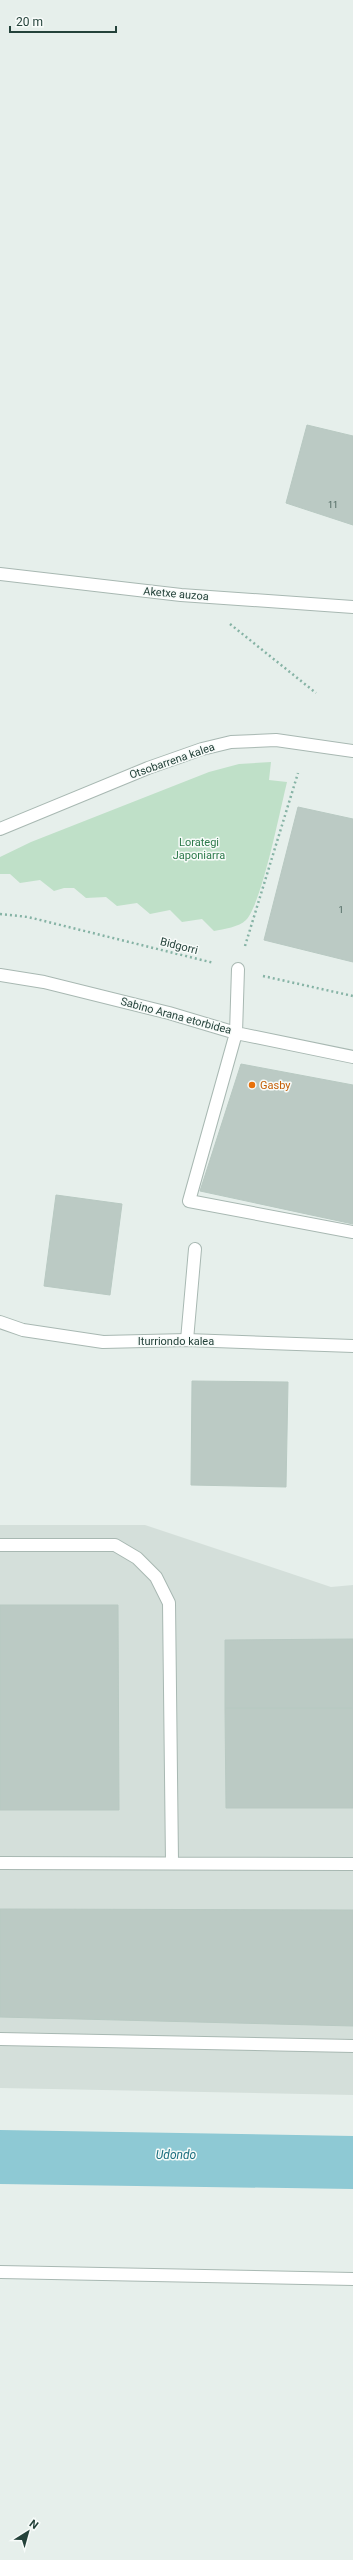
<svg xmlns="http://www.w3.org/2000/svg" width="353" height="2560" font-family="Roboto,sans-serif">
	<rect width="100%" height="100%" fill="#e6efeb"/>
	<path fill="#d4dfda" d="M 0,1525 L 145,1525 L 331,1587 L 353,1585 L 353,2095 L 0,2088 Z"/>
	<path fill="#bfe0c8" d="M 271,762 L 269,780 L 287,782 C 280,810 262,903 246,920 C 239,927 224,929 214,931 L 202,919 L 182,922 L 170,910 L 150,914 L 137,903 L 117,906 L 106,897 L 86,898 L 74,888 L 64,888 L 54,891 L 40,880 L 20,883 L 10,874 L 0,874 L 0,857 L 31,842 L 209,772 L 239,764 Z"/>
	<path fill="#8ec9d4" d="M 0,2130 L 353,2136 L 353,2189 L 0,2184 Z"/>
	<path fill="#bbcac4" stroke="#b8c9c2" d="M 307,425 L 353,436 L 353,525 L 286,503 Z
		M 298,807 L 353,819 L 353,962 L 264,940 Z
		M 241,1064 L 353,1085 L 353,1224 L 200,1191 Z
		M 56,1195 L 122,1204 L 110,1295 L 44,1286 Z
		M 192,1381 L 288,1382 L 286,1487 L 191,1485 Z
		M 0,1605 L 118,1605 L 119,1810 L 0,1810 Z
		M 353,1639 L 353,1708 L 225,1708 L 225,1640 Z
		M 225,1708 L 353,1708 L 353,1808 L 226,1808 Z
		M 0,1909 L 353,1910 L 353,2026 L 0,2017 Z"/>
	<g fill="none" stroke-linecap="round" stroke-linejoin="round">
		<g stroke="#a8b8b2" stroke-width="14">
			<path id="service" d="M 0,1545 L 115,1545 L 137,1558 L 156,1577 L 169,1603 L 172,1862
				M 0,1863 L 353,1864
				M 0,2039 L 353,2046
				M 0,2272 L 353,2279"/>
		</g>
		<g stroke="#a8b8b2" stroke-width="14">
			<path id="pedestrian" d="M 238,969 L 236,1033 L 189,1201 L 353,1232
				M 0,975 L 44,982 L 169,1013 L 236,1033 L 353,1057
				M 187,1340 L 195,1249"/>
		</g>
		<g stroke="#a8b8b2" stroke-width="14">
			<path id="minor" d="M 0,574 L 181,595 L 353,607
				M 0,829 L 148,768 L 202,749 L 231,742 L 276,740 L 353,751
				M 0,1322 L 23,1330 L 103,1342 L 187,1340 L 353,1346"/>
		</g>
		<path stroke="#86b3a5" stroke-width="2.5" stroke-dasharray="2 3" stroke-linecap="butt" d="M 230,624 L 316,693
			M 0,914 L 28,917 L 214,963
			M 245,946 L 298,773
			M 263,976 L 353,996"/>
		<use href="#service" stroke="#fff" stroke-width="12"/>
		<use href="#pedestrian" stroke="#fff" stroke-width="12"/>
		<use href="#minor" stroke="#fff" stroke-width="12"/>
	</g>
	<circle fill="#e8710a" stroke="#f7fbf9" stroke-width="1.5" cx="252" cy="1085" r="4"/>
	<g text-anchor="middle" dominant-baseline="central" stroke-width="3" stroke-linejoin="round" paint-order="stroke">
		<g font-size="9" fill="#4a645c">
			<text x="333" y="505">11</text>
			<text x="341" y="910">1</text>
		</g>
		<g font-size="11" fill="#24423a" stroke="#f7fbf9">
			<text transform="translate(176 594) rotate(5)">Aketxe auzoa</text>
			<text transform="translate(172 761) rotate(-19)">Otsobarrena kalea</text>
			<text transform="translate(179 946) rotate(14)">Bidgorri</text>
			<text transform="translate(176 1016) rotate(15)">Sabino Arana etorbidea</text>
			<text x="176" y="1341">Iturriondo kalea</text>
		</g>
		<g font-size="11" fill="#2d7a4b" stroke="#f7fbf9">
			<text x="199" y="842">Lorategi<tspan x="199" dy="13">Japoniarra</tspan></text>
		</g>
		<g font-size="11" fill="#c56008" stroke="#f7fbf9" text-anchor="start">
			<text x="260" y="1085">Gasby</text>
		</g>
		<g font-size="12" font-style="italic" fill="#1c6f80" stroke="#f7fbf9">
			<text x="176" y="2155">Udondo</text>
		</g>
	</g>
	<g transform="translate(28 2532) rotate(37)" stroke="#f7fbf9" stroke-width="3" paint-order="stroke">
	<path d="M0-3L7 15L0 10L-7 15Z" fill="#24423a"/>
	<text y="-6" font-size="11" font-weight="bold" text-anchor="middle" fill="#24423a">N</text>
	</g>
	<path d="M10 26v6h106v-6" fill="none" stroke="#24423a" stroke-width="2"/>
	<text x="16" y="26" font-size="12" fill="#24423a" stroke="#f7fbf9" stroke-width="3" paint-order="stroke">20 m</text>
</svg>
